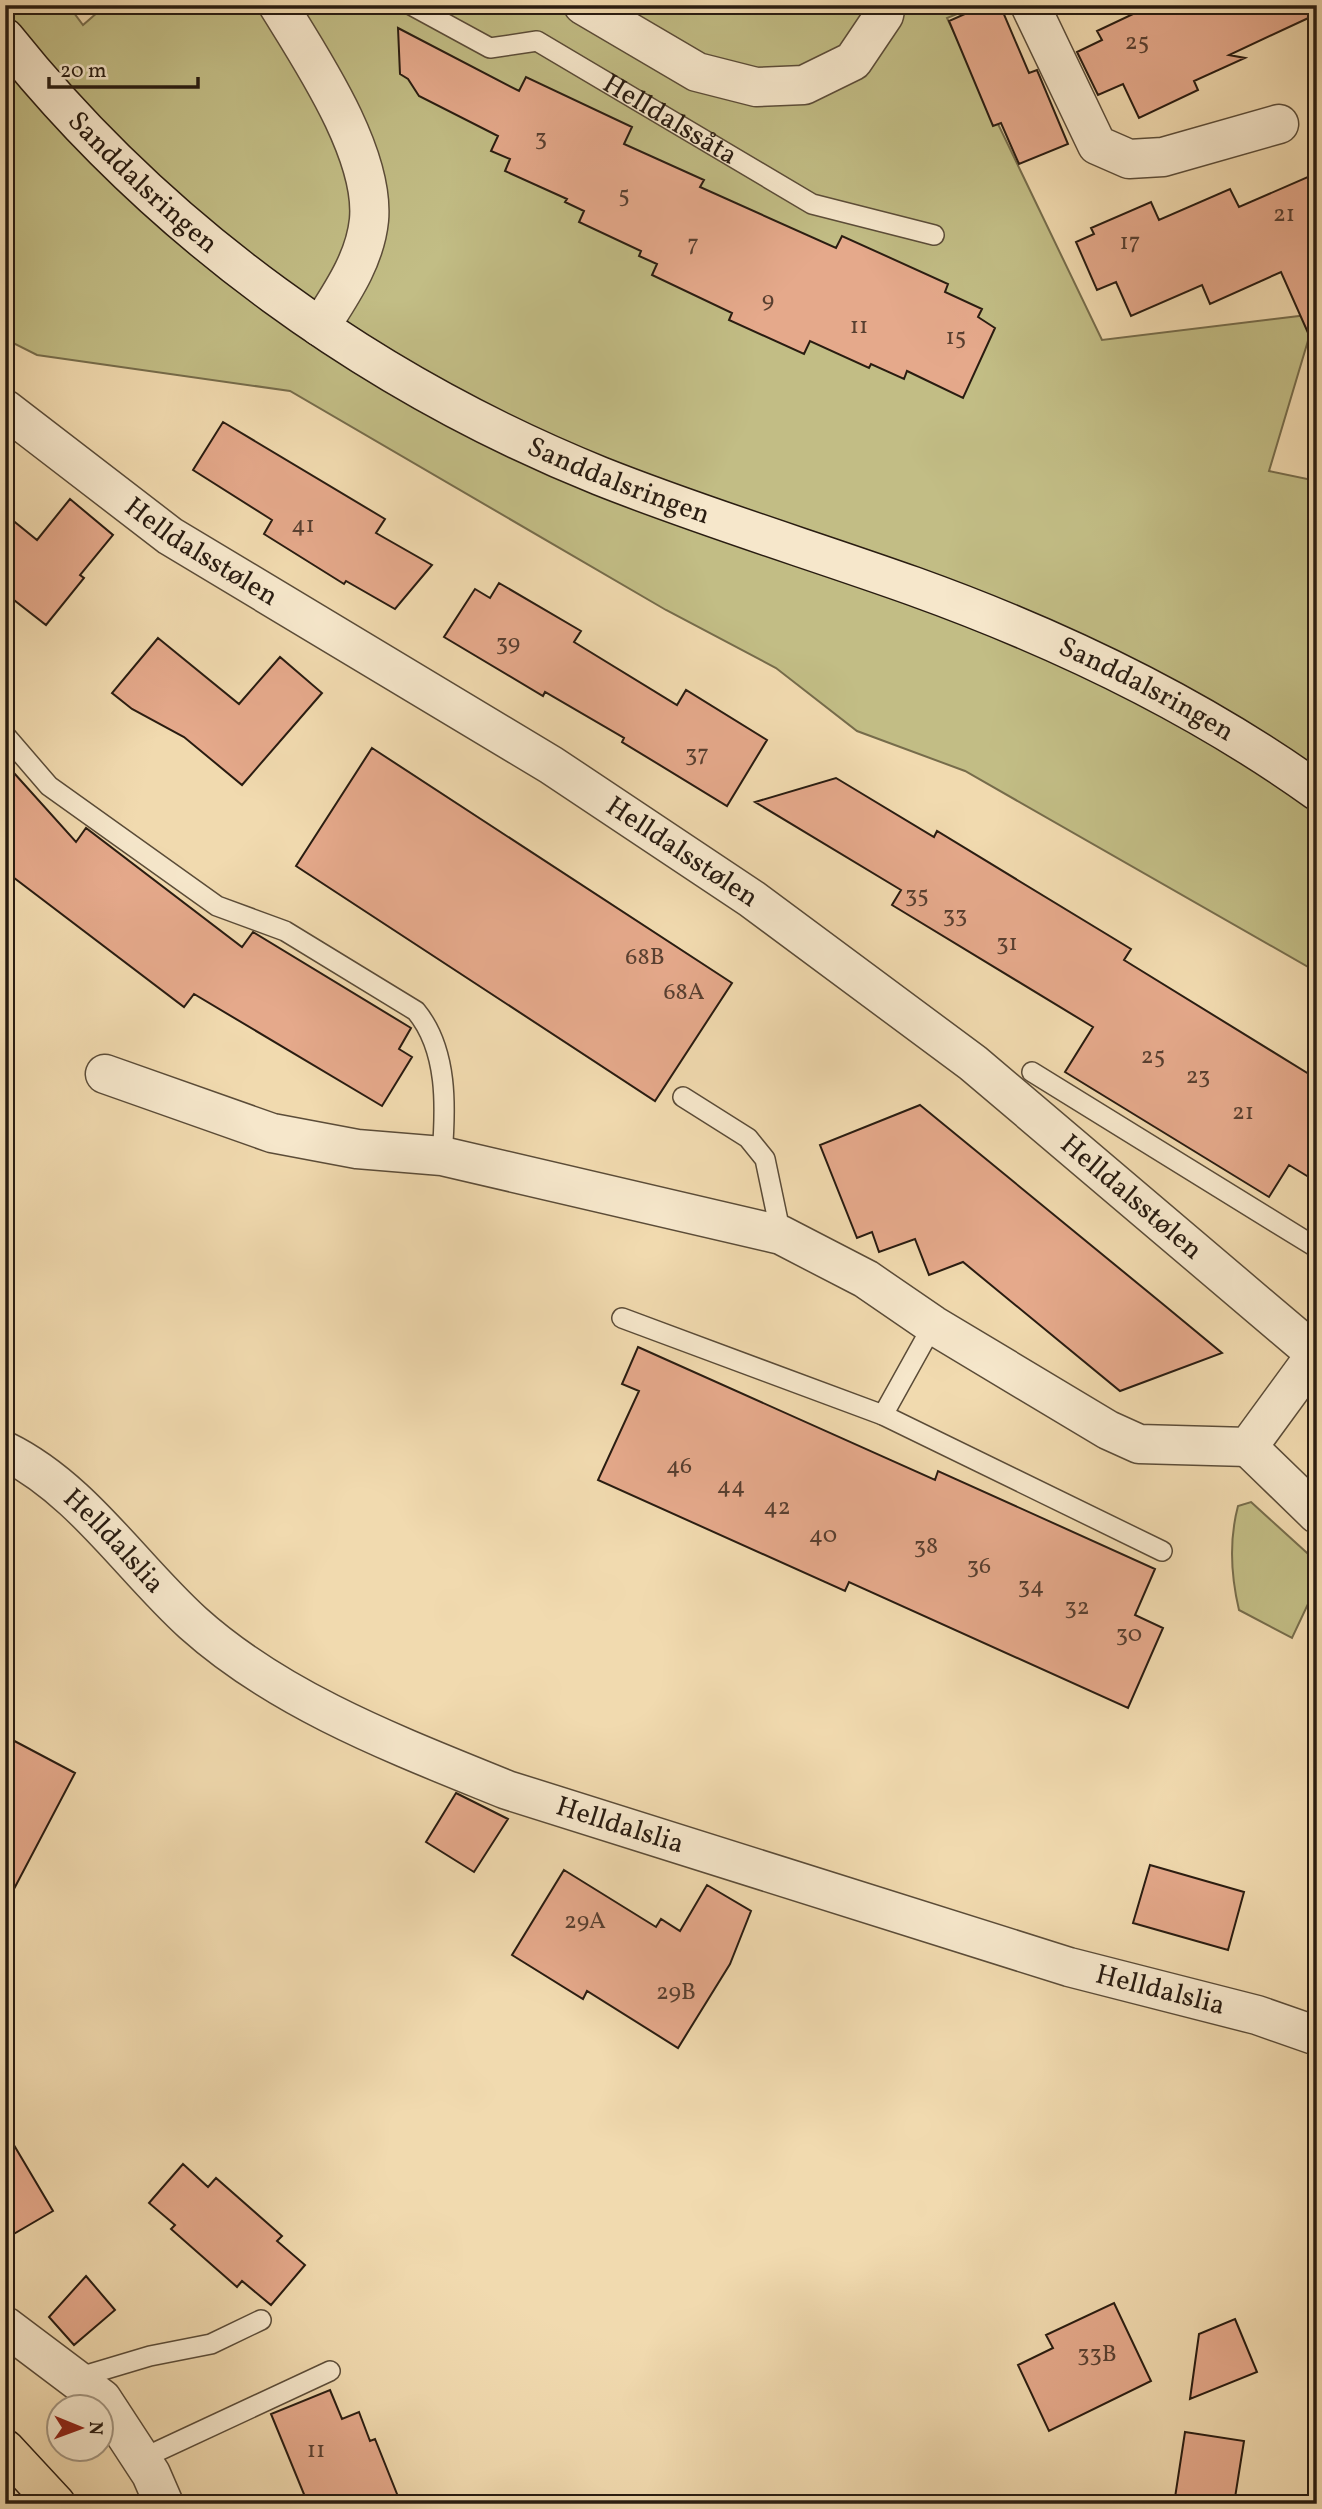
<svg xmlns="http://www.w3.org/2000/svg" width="1322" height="2509" font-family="Vollkorn,serif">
	<rect width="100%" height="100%" fill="#f1daaf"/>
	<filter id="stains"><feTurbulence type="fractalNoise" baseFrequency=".00286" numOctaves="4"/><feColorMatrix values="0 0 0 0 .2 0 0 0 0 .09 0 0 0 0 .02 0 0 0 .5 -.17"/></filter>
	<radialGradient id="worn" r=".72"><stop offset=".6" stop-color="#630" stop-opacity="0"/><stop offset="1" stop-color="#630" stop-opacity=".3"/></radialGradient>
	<path fill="#c2bd85" stroke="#766c4b" stroke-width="2" d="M 5,5 L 68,5 L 83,25 L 106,5 L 979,5 L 947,18 L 1102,340 L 1316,314 L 1269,471 L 1317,481 L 1317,972 L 965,771 L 857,731 L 776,668 L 666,610 L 290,391 L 37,355 L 5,339 Z
		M 1251,1502 L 1317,1562 L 1317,1585 L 1292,1638 L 1239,1610 C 1231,1576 1229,1540 1238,1506 Z"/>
	<path fill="#e5a98b" stroke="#291c11" stroke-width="2" d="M 985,5 L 1000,5 L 1029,73 L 1037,70 L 1068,144 L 1019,164 L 1001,123 L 993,126 L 949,21 Z
		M 1152,5 L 1317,5 L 1317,14 L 1229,55 L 1245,58 L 1194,81 L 1198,90 L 1139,118 L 1123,84 L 1098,95 L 1077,52 L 1102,40 L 1097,31 Z
		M 398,28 L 519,91 L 526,77 L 632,127 L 624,144 L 704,180 L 700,187 L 836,248 L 842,236 L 948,284 L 945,292 L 982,309 L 978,317 L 995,328 L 963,398 L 907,371 L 904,379 L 871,364 L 869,368 L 810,341 L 804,354 L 729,320 L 732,313 L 652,275 L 657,264 L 639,256 L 641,251 L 579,222 L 584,211 L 565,202 L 567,199 L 505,171 L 510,159 L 491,151 L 498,136 L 419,96 L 408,79 L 400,74 Z
		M 1317,173 L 1317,353 L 1281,272 L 1210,304 L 1202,285 L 1131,316 L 1116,282 L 1097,290 L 1076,242 L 1094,234 L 1091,228 L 1151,202 L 1159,220 L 1230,189 L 1239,207 Z
		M 223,422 L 385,519 L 376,533 L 432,565 L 395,609 L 346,581 L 344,584 L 264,534 L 272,520 L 193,470 Z
		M 70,499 L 113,535 L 80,575 L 84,578 L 46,625 L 5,593 L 5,514 L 37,540 Z
		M 499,583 L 581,631 L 574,642 L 677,705 L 686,690 L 767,740 L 727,806 L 622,742 L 624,738 L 545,692 L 543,696 L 444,637 L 475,589 L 490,598 Z
		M 158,638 L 239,704 L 280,657 L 322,693 L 242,785 L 184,737 L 132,709 L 112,693 Z
		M 372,748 L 732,983 L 655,1101 L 296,866 Z
		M 5,763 L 76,842 L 86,828 L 242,947 L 253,932 L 411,1028 L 399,1049 L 412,1057 L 382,1106 L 194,994 L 184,1007 L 5,871 Z
		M 836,778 L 934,837 L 937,831 L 1131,949 L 1124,960 L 1317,1079 L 1317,1182 L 1289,1165 L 1269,1197 L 1065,1072 L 1093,1027 L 892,905 L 901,890 L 755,802 Z
		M 920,1105 L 1164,1305 L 1222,1353 L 1120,1391 L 963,1262 L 929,1275 L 915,1239 L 879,1252 L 872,1232 L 857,1238 L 820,1145 Z
		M 638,1347 L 935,1480 L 938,1471 L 1155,1569 L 1135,1615 L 1163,1628 L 1128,1708 L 849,1582 L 845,1591 L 598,1480 L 639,1391 L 622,1384 Z
		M 5,1736 L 75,1773 L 5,1906 Z
		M 456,1793 L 508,1819 L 474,1872 L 426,1842 Z
		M 1150,1865 L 1244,1892 L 1228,1950 L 1133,1923 Z
		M 564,1870 L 656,1927 L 661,1919 L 680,1931 L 707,1885 L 751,1911 L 730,1964 L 678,2048 L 587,1991 L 583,1999 L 512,1955 Z
		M 5,2130 L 53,2211 L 5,2239 Z
		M 183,2164 L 208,2187 L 216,2178 L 282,2236 L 277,2241 L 305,2265 L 271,2305 L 242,2281 L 237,2287 L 171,2229 L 175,2225 L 149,2203 Z
		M 86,2276 L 115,2310 L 74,2345 L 49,2317 Z
		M 1114,2303 L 1151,2381 L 1049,2431 L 1018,2365 L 1053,2348 L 1046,2335 Z
		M 1235,2319 L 1257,2372 L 1190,2399 L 1199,2334 Z
		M 330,2390 L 342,2419 L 359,2412 L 370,2441 L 375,2439 L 401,2504 L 308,2504 L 271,2414 Z
		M 1185,2432 L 1244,2441 L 1234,2504 L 1174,2504 Z"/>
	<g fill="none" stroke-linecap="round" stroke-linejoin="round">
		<g stroke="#5b4c38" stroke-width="22">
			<g id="service">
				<path id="s1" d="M 411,5 L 490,48 L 537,41 L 812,204 L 934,235"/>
				<path d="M 5,735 L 49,786 L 217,906 L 285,931 L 416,1011 C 448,1050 446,1107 442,1156"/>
				<path d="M 1032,1072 L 1317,1248"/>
				<path d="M 683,1097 L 748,1138 L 765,1159 L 781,1235"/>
				<path d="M 622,1318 L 883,1415 L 1162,1551"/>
				<path d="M 883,1415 L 933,1325"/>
				<path d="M 73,2379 L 150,2356 L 211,2344 L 261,2320"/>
				<path d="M 141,2459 L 330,2371"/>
			</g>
		</g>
		<g stroke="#5b4c38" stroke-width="41">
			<g id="minor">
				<path d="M 278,5 C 312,60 375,154 369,220 C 365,260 341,294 320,327"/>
				<path d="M 583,5 L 697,72 L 756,87 L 804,85 L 853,61 L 884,15 L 886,5"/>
				<path d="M 1030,5 L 1097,145 L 1129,159 L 1163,157 L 1279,124"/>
				<path id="s2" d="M 5,409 L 170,536 L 551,765 L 752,899 L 973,1063 L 1317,1355"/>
				<path d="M 105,1074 L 272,1133 L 357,1149 L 442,1156 L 781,1235 L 866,1279 L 933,1325 L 1108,1430 L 1139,1444 L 1248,1447 L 1316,1354"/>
				<path d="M 1248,1447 L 1317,1514"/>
				<path id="s3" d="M 5,1451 C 81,1488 132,1568 193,1623 C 281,1702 399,1746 507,1790 L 1069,1967 L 1257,2015 L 1317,2036"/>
				<path d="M 5,2326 L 102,2399 L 151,2474 L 164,2504"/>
			</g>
		</g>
		<g stroke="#291c11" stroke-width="41">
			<g id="secondary">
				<path id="s4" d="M 5,38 C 160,232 370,383 600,476 C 703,517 809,549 913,586 C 1055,637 1194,703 1317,791"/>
			</g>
		</g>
		<g stroke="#291c11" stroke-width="41">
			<path id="primary" d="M 5,2449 L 56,2504"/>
		</g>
		<use href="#service" stroke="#f6e7cb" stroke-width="19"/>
		<use href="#minor" stroke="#f6e7cb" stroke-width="38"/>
		<use href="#secondary" stroke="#f6e7cb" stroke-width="38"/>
		<use href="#primary" stroke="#f1daaf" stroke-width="38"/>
	</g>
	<g text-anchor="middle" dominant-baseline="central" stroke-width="5" stroke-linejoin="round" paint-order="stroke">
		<g font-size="24" fill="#583f30">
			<text x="1137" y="43">25</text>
			<text x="541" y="139">3</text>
			<text x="624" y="196">5</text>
			<text x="1284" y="215">21</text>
			<text x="1130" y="243">17</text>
			<text x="693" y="245">7</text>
			<text x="768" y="301">9</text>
			<text x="859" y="327">11</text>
			<text x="956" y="338">15</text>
			<text x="303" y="526">41</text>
			<text x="508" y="644">39</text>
			<text x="697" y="755">37</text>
			<text x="917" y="896">35</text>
			<text x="955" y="916">33</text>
			<text x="1007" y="944">31</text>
			<text x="645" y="958">68B</text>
			<text x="684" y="993">68A</text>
			<text x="1153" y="1057">25</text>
			<text x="1198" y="1077">23</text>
			<text x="1243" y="1113">21</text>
			<text x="679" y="1467">46</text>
			<text x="731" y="1487">44</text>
			<text x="777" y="1508">42</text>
			<text x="823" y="1536">40</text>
			<text x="926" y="1547">38</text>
			<text x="979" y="1567">36</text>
			<text x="1031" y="1587">34</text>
			<text x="1077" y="1608">32</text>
			<text x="1129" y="1635">30</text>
			<text x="585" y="1922">29A</text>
			<text x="676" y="1993">29B</text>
			<text x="1097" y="2355">33B</text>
			<text x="316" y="2451">11</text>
		</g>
		<g font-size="28" fill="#291c11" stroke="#f6e7cb">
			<text stroke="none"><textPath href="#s1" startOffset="292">Helldalssåta</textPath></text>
			<text stroke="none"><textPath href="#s4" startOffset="200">Sanddalsringen</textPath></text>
			<text stroke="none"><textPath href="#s4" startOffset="766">Sanddalsringen</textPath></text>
			<text stroke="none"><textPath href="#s2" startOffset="243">Helldalsstølen</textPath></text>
			<text stroke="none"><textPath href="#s4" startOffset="1334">Sanddalsringen</textPath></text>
			<text stroke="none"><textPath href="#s2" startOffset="810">Helldalsstølen</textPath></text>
			<text stroke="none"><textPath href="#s2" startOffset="1377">Helldalsstølen</textPath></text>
			<text stroke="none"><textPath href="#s3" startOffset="142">Helldalslia</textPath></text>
			<text stroke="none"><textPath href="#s3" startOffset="732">Helldalslia</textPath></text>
			<text stroke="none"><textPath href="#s3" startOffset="1297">Helldalslia</textPath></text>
		</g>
	</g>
	<rect width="1322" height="2509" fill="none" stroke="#f1daaf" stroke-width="28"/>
	<rect x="7" y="7" width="1308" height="2495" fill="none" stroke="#291c11" stroke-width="3.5"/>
	<rect x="14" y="14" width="1294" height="2481" fill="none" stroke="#291c11" stroke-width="2"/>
	<g transform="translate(80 2428) rotate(91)"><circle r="33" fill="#f6e7cb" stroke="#a49681" stroke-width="2"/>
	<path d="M0-5L12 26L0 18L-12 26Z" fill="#8f2418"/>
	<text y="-10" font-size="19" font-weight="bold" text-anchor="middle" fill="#291c11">N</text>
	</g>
	<path d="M49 77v10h149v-10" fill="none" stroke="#291c11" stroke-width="3.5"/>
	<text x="60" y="77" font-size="21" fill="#291c11" stroke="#f6e7cb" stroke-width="5" paint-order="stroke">20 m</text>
	<rect width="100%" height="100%" filter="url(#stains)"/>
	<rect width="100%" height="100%" fill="url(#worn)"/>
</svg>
